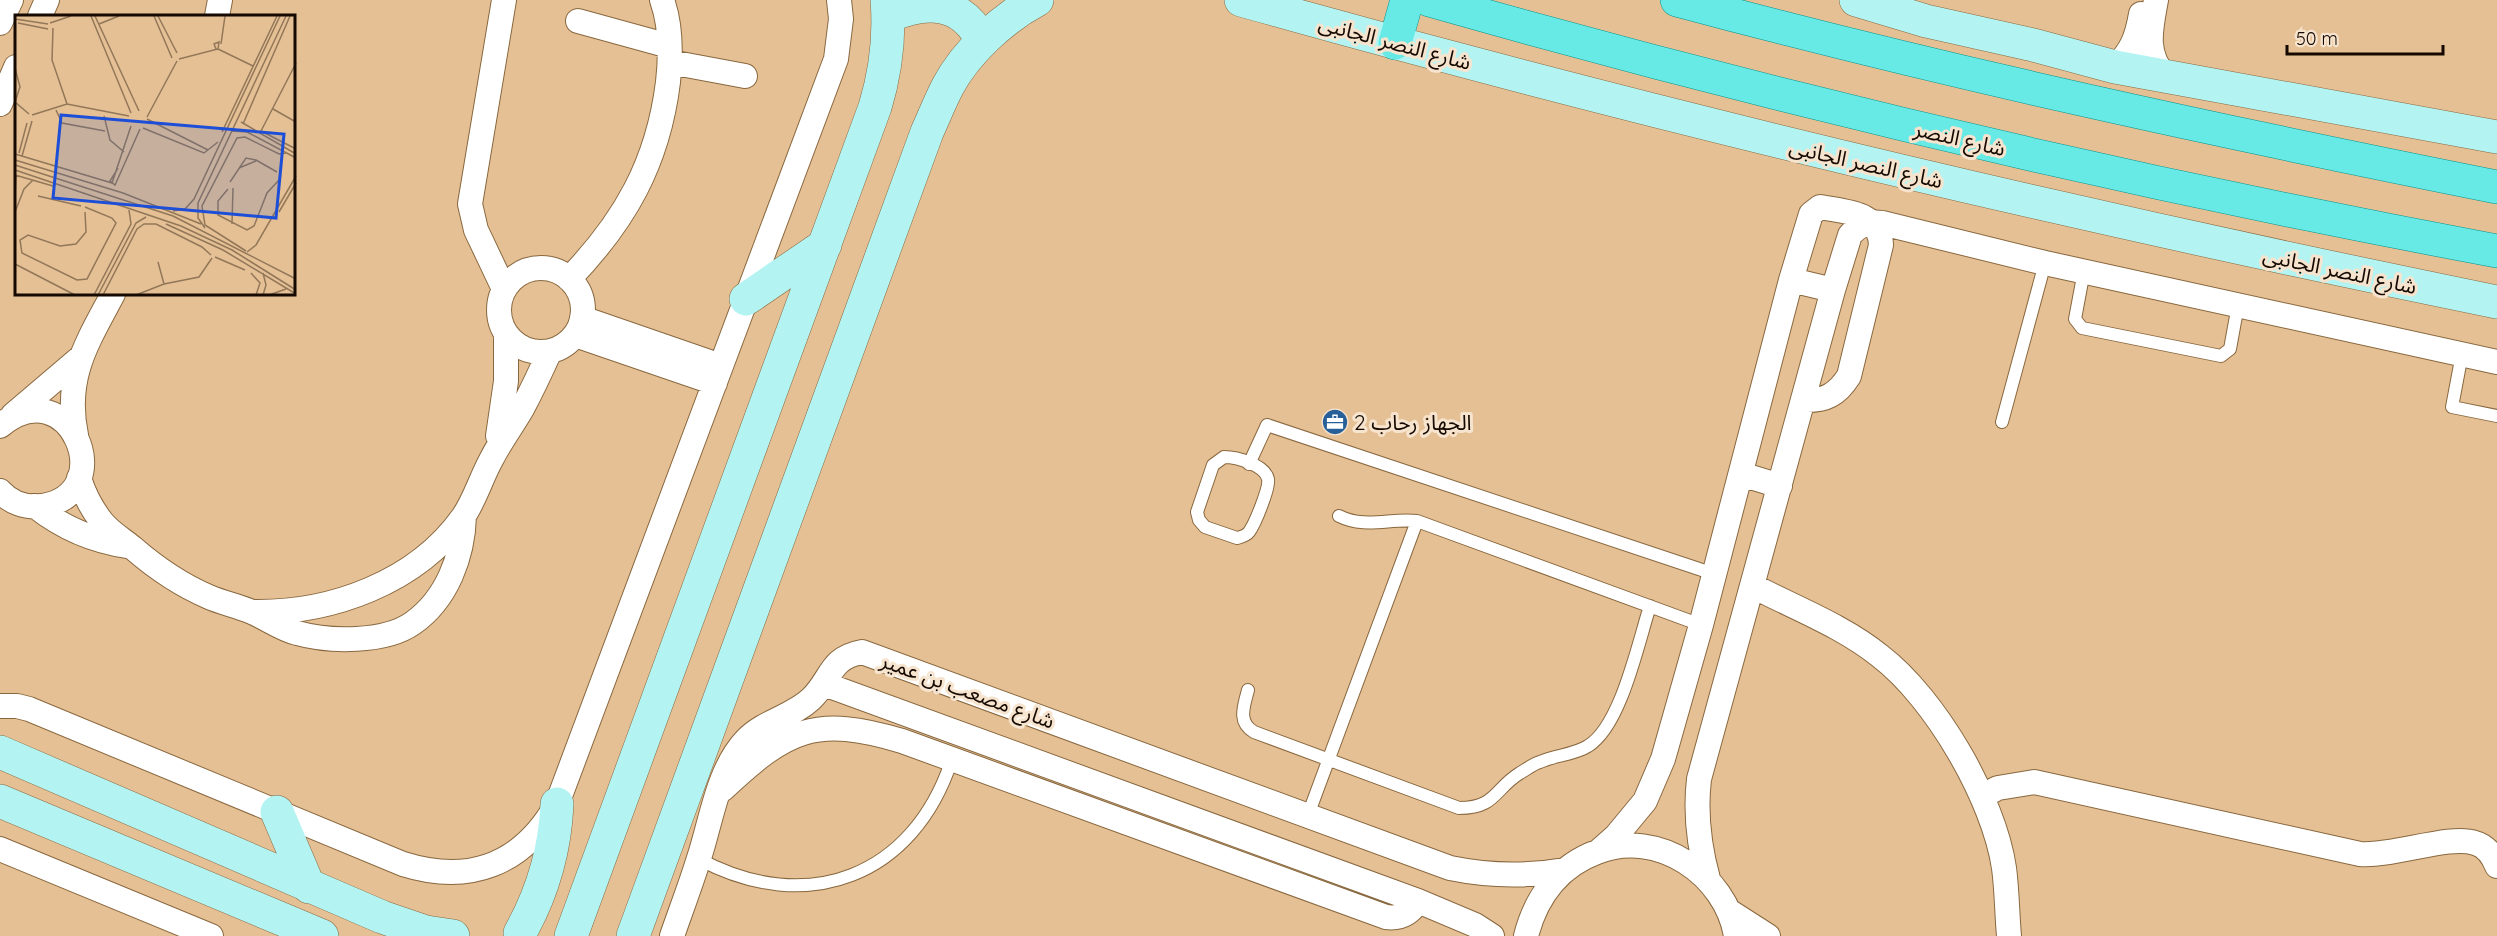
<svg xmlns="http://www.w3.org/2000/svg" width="2497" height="936" font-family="Quicksand,'Noto Sans Arabic',sans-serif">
	<rect width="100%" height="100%" fill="#e5c095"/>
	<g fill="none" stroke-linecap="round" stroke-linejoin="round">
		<g stroke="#89683f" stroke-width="14">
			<path id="lane" d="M 2084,271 L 2075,319 L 2082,328 L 2221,356 L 2230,349 L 2238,305
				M 2462,354 L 2452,407 L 2497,416
				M 2002,422 L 2045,263
				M 1224,457 C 1237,457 1265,465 1268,479 C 1270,487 1255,524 1249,532 C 1246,536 1241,537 1237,538 L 1205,527 L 1199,520 L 1197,512 L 1213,465 Z
				M 1249,464 L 1267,425 L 1714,574
				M 1339,516 C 1365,529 1390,518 1417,521 L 1701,625
				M 1248,690 C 1244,706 1237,722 1254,732 L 1459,808 C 1496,808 1494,789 1520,773 C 1527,769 1533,764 1540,762 C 1555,755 1574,755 1588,746 C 1621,726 1638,643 1650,606
				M 1308,815 L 1417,521
				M 699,859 C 807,917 914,877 952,759"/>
		</g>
		<g stroke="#89683f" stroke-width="26">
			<path id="street" d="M 504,0 L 470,204 L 476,230 L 504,289
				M 2156,0 C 2151,28 2144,53 2165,76
				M 40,16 L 47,0
				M 217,16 L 220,0
				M 578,21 L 669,46
				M 0,23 L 11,0
				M 670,62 L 745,76
				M 2115,67 C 2132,51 2137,37 2141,14
				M 0,104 L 16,67
				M499 310a42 42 0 1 1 84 0a42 42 0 1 1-84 0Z
				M 569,279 C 625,221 658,163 668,82 C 671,55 671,25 662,0
				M 1791,280 L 1833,290
				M 582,318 L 721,366
				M 575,335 L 715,383
				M 13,415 L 80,358
				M 0,426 C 69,367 122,494 42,506 C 26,508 11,503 0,491
				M 76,435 C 64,377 87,343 113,294
				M 498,436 L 506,381 L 506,335
				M 1741,474 L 1780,486
				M 79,478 C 84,494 91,508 102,522 C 111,533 122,539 133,548 C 156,568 181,585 209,597 C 223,603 238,606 252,612 C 268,619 281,629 297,633 C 329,642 385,643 413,623 C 447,599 463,556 464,516
				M 35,506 C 63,528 92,541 128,546
				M 1753,586 C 1795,608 1843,626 1880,656 C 1935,698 1994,799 2004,868 C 2007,890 2007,914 2009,936
				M 254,612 C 331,613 416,583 463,517 C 475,500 481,478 491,460 C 500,442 512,426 522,409 C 532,390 541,371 550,351
				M 824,684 L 1418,901 L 1475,925 L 1492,936
				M 0,706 L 17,706 L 29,709 L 403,864 C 470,885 523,864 557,804 L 836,59 L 841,19 L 839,0
				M 723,789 C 787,729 815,715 902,741 L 1386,917 C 1401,919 1410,914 1418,901
				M 1982,796 L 1998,788 L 2034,782 L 2360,854 C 2392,857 2450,834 2475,843 C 2486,846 2493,856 2497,866
				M 0,849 L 211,936
				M 1599,851 L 1616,836 L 1645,801 L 1663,759 L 1701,625 L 1791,280 L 1811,214 L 1820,207 C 1846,212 1880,212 1881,245 L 1849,376 C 1837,395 1825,401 1804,400
				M 1708,879 C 1699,846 1695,813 1699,779 L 1833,290 L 1850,235 C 1859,225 1868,221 1882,223 L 2045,263 L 2497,362
				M 1729,911 L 1768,936
				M 672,936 C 681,910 691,884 699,858 C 711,822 718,769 746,740 C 764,721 792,717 811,699 C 832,679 829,658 862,652 L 1450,868 C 1489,876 1525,877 1565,870
				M 1526,936 C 1536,897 1559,866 1597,852 C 1658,828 1726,875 1736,936"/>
		</g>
		<g stroke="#89683f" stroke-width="34">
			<path id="secondary" d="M 1241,0 C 1656,117 2075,216 2497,302
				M 1856,0 L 1926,21 L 2033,45 L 2115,67 L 2497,137
				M 889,16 C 926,0 962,0 982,41
				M 746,299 L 825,245
				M 0,752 L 382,917 L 426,932 L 453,936
				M 0,801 L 322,936
				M 277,812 L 309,887
				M 520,933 C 543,892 555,851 557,804
				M 571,936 L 875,107 C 886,71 890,37 887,0
				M 633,936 L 927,132 C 934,117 940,101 948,86 C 966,52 1003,18 1037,0"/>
		</g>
		<g stroke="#099189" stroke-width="34">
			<path id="primary" d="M 1429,0 C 1781,100 2137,184 2497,251
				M 1677,0 C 1948,73 2222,132 2497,187
				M 1395,43 L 1407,0"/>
		</g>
		<use href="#lane" stroke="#fff" stroke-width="12"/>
		<use href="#street" stroke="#fff" stroke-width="24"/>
		<use href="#secondary" stroke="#b3f4f2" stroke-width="33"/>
		<use href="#primary" stroke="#67e9e5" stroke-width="33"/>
	</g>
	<defs>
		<g id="office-disc" transform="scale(1.35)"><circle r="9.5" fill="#276098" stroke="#f7e4cf"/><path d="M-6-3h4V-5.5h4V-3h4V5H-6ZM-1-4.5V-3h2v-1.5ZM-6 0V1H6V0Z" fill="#fff"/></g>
	</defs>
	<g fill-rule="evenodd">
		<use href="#office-disc" x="1335" y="422"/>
	</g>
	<g text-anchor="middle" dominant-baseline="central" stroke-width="6" stroke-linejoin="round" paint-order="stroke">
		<g font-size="21" fill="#150900" stroke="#f7e4cf">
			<text transform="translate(1395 42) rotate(15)">شارع النصر الجانبى</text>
			<text transform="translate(1960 138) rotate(13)">شارع النصر</text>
			<text transform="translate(1866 163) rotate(13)">شارع النصر الجانبى</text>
			<text transform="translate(2340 270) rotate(12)">شارع النصر الجانبى</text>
			<text transform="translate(968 690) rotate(20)">شارع مصعب بن عمير</text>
		</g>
		<g font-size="21" fill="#150900" stroke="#f7e4cf" text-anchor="start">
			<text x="1354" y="422">الجهاز رحاب 2</text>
		</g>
	</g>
	<g transform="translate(15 15)">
		<rect width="280" height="280" fill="#e5c095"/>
		<path fill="none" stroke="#927759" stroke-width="1.5" d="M 76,1 L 116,98M 80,1 L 124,96M 139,1 L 157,43M 143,1 L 162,38M 0,4 L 33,9M 3,8 L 33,14M 35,8 L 56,1M 84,9 L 104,1M 38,13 L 37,45 L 52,89M 206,29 L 210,1M 203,34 L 238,51M 164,44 L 203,34 L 204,27 L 199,29 L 201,34M 0,53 L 5,72 L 0,87 L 14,99M 258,94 L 281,107M 41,95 L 47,108 L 90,116M 17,100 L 52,89 L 114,101M 89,101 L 95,125 L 109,137M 132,102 L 162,46M 132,104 L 193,135M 226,107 L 281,139M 228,109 L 275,1M 128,113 L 189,138 L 203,127M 217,116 L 232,117 L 281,143M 246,116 L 281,48M 246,116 L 281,134M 207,117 L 262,1M 4,138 L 12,108M 0,139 L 97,168 L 116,111M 7,141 L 17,106M 0,145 L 108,178 L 186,209M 0,150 L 158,201 L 281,264M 103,153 L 95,166 L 100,170 L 125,114M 224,153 L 241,146M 0,155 L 166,211 L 217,235 L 281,275M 0,160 L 38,171M 215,167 L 231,143 L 241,145 L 262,157M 213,174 L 203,186 L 203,200 L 232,215 L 239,211 L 252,178 L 264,165M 0,181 L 1,160M 23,181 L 66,191M 158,196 L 170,194 L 179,184 L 265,1M 0,197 L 9,174 L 18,165M 70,197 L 71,217 L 61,229 L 45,231 L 13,220 L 5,225 L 7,238 L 62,265 L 72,264 L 101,208 L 97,203 L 70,192M 264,197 L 281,168M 151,209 L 208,235 L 281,279M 217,209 L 218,173M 190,213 L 183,203 L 183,188 L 271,1M 231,236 L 190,210 L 187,191 L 222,123 L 230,122 L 264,139 L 271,138M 232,237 L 241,230 L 281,161M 200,242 L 230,255M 143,247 L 149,269M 0,249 L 60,280M 236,258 L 245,268 L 241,280M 79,280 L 116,209 L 114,195M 83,280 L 121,208 L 131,202M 88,280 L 122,214 L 129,209 L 141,209 L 187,232 L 196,240M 121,280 L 149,269 L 184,262 L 197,243M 248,280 L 251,270 L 248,258M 254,280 L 271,274"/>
		<path fill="#1d4ed8" fill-opacity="0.15" stroke="#1d4ed8" stroke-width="3" d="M 46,100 L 269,119 L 261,203 L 38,183 Z"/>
		<rect width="280" height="280" fill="none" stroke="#150900" stroke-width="3"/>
	</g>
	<path d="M2287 45v9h156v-9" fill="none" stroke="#150900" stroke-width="3"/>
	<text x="2296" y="45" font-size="18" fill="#150900" stroke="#f7e4cf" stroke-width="4.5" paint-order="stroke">50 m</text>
</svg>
